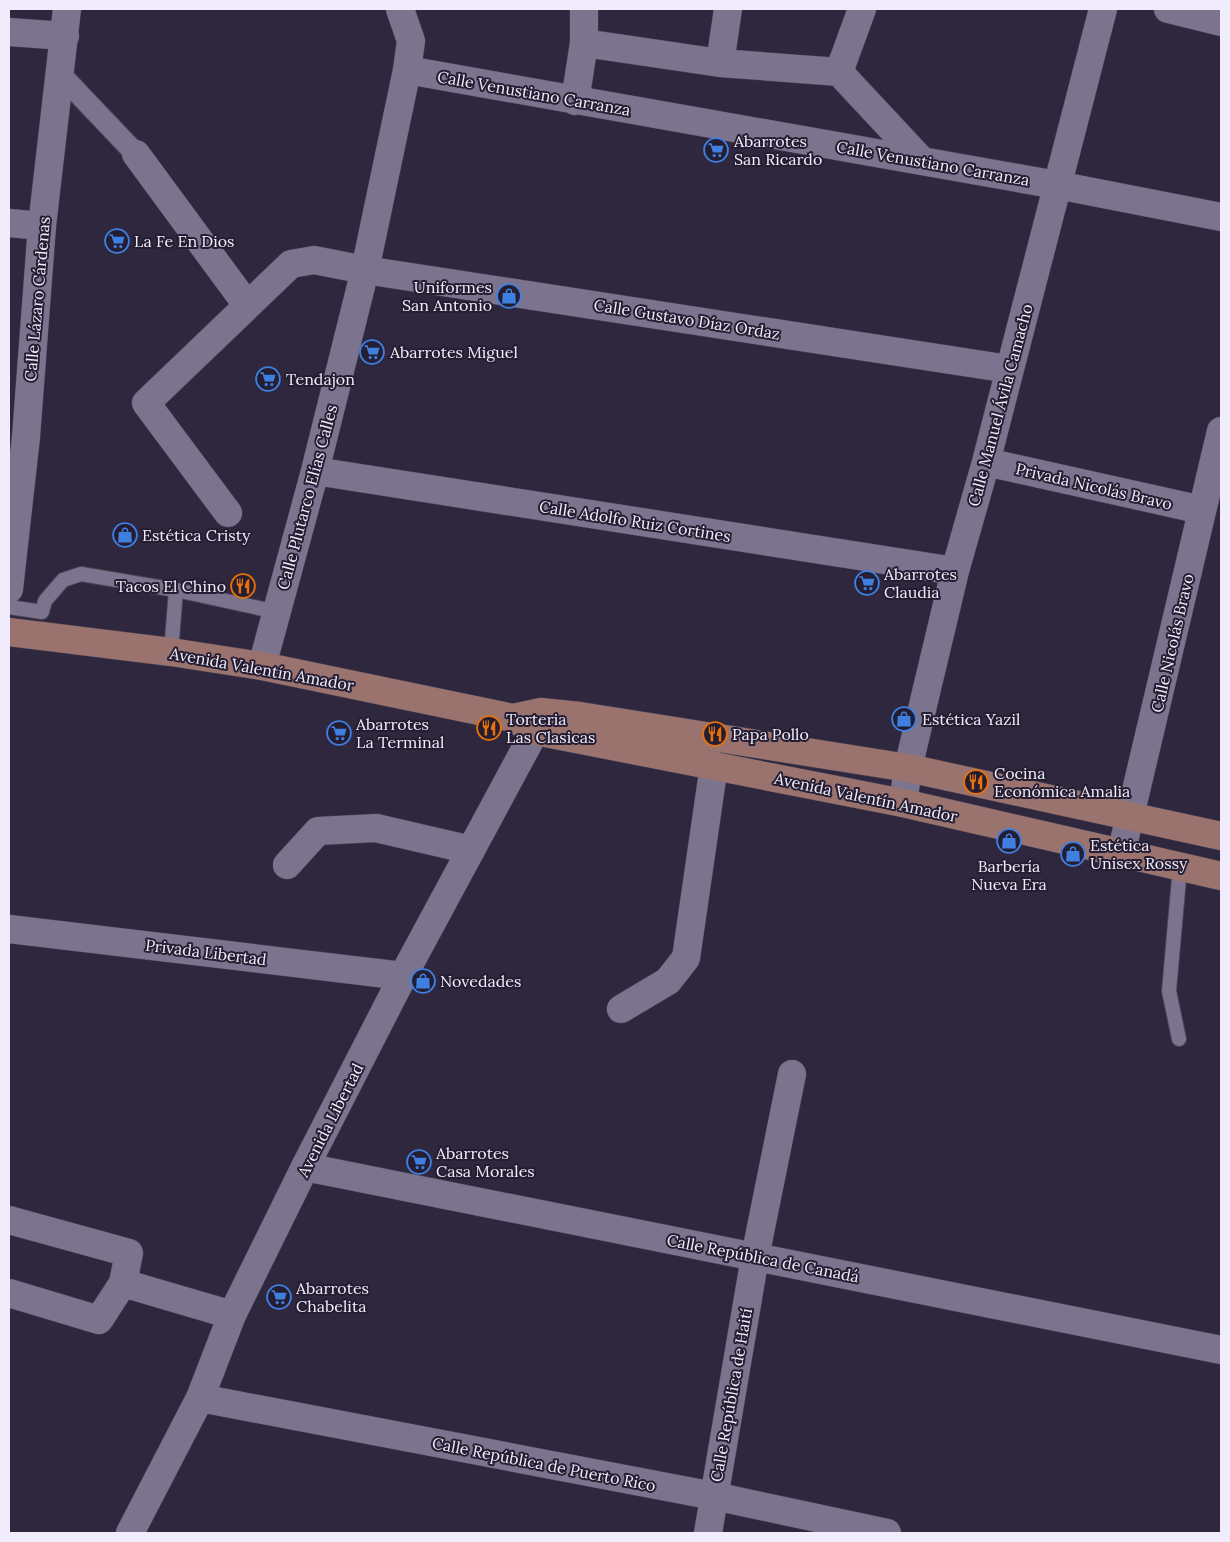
<svg xmlns="http://www.w3.org/2000/svg" width="1230" height="1542" font-family="Lora,serif">
	<rect width="100%" height="100%" fill="#2f273d"/>
	<g fill="none" stroke-linecap="round" stroke-linejoin="round">
		<g stroke="#4b4557" stroke-width="16">
			<path id="service" d="M 176,590 L 277,612
				M 9,607 L 42,612 L 45,601 L 63,580 L 81,574 L 176,590 L 171,652
				M 1179,1039 L 1169,991 L 1180,867"/>
		</g>
		<g stroke="#4b4557" stroke-width="23">
			<path id="pedestrian" d="M 60,74 L 136,154"/>
		</g>
		<g stroke="#4b4557" stroke-width="29">
			<path id="minor" d="M 1168,9 L 1221,22
				M 9,32 L 65,36
				M 584,43 L 720,63 L 839,72 L 922,161
				M 720,63 L 728,9
				M 407,70 L 1057,185 L 1221,217
				M 839,72 L 862,9
				M 575,101 L 584,43 L 584,9
				M 136,154 L 247,305
				M 9,223 L 42,226
				M 986,462 L 1202,510
				M 315,471 L 955,571
				M 228,513 L 146,403 L 291,264 L 314,260 L 365,270 L 1009,369
				M 262,666 L 315,471 L 365,270 L 407,70 L 411,41 L 400,9
				M 903,803 L 908,768 L 955,571 L 986,462 L 1103,9
				M 1121,854 L 1221,431
				M 287,865 L 318,831 L 376,828 L 471,850
				M 9,929 L 403,976
				M 621,1009 L 668,981 L 686,958 L 714,765
				M 305,1167 L 1221,1350
				M 9,1220 L 129,1253 L 123,1283 L 99,1320 L 9,1293
				M 123,1283 L 232,1315
				M 200,1398 L 714,1496 L 887,1533
				M 708,1533 L 755,1257 L 792,1074"/>
		</g>
		<g stroke="#4b4557" stroke-width="29">
			<path id="tertiary" d="M 9,589 L 26,437 L 42,226 L 67,9
				M 130,1533 L 200,1398 L 232,1315 L 305,1167 L 403,976 L 535,731 L 541,712"/>
		</g>
		<g stroke="#4b4557" stroke-width="29">
			<path id="secondary" d="M 9,632 L 171,652 L 262,666 L 513,718 L 535,731 L 903,803 L 1221,876
				M 513,718 L 541,712 L 580,716 L 908,768 L 1221,836"/>
		</g>
		<use href="#service" stroke="#7c748e" stroke-width="14"/>
		<use href="#pedestrian" stroke="#7c748e" stroke-width="21"/>
		<use href="#minor" stroke="#7c748e" stroke-width="28"/>
		<use href="#tertiary" stroke="#7c748e" stroke-width="28"/>
		<use href="#secondary" stroke="#9a736e" stroke-width="28"/>
	</g>
	<defs>
		<g id="supermarket-ring" transform="scale(1.25)"><circle r="9.5" fill="#251e33" stroke="#3f7fe0" stroke-width="1.5"/><path d="M-6-5.5h2.5l.6 2H6L4.5 2H-2.5L-4.4-4H-6ZM-1.5 3.2a1.3 1.3 0 1 0 .1 0ZM3 3.2a1.3 1.3 0 1 0 .1 0Z" fill="#3f7fe0"/></g>
		<g id="shop-ring" transform="scale(1.25)"><circle r="9.5" fill="#251e33" stroke="#3f7fe0" stroke-width="1.5"/><path d="M-5-2.5h2.3a2.7 3.5 0 0 1 5.4 0H5L5.5 6h-11ZM-1.5-2.5h3a1.5 2.3 0 0 0-3 0Z" fill="#3f7fe0"/></g>
		<g id="restaurant-ring" transform="scale(1.25)"><circle r="9.5" fill="#251e33" stroke="#e8710a" stroke-width="1.5"/><path d="M-5-6h1v4h1v-4h1v4h1v-4h1v5L-1.5 .5V6h-2V.5L-5-1ZM5-6V6H3V1.5H1.5Q1.5-4 5-6Z" fill="#e8710a"/></g>
	</defs>
	<g fill-rule="evenodd">
		<use href="#supermarket-ring" x="716" y="150"/>
		<use href="#supermarket-ring" x="117" y="241"/>
		<use href="#shop-ring" x="509" y="296"/>
		<use href="#supermarket-ring" x="372" y="352"/>
		<use href="#supermarket-ring" x="268" y="379"/>
		<use href="#shop-ring" x="125" y="535"/>
		<use href="#supermarket-ring" x="867" y="583"/>
		<use href="#restaurant-ring" x="243" y="586"/>
		<use href="#shop-ring" x="904" y="719"/>
		<use href="#restaurant-ring" x="489" y="728"/>
		<use href="#supermarket-ring" x="339" y="733"/>
		<use href="#restaurant-ring" x="715" y="734"/>
		<use href="#restaurant-ring" x="976" y="782"/>
		<use href="#shop-ring" x="1009" y="841"/>
		<use href="#shop-ring" x="1073" y="854"/>
		<use href="#shop-ring" x="423" y="981"/>
		<use href="#supermarket-ring" x="419" y="1162"/>
		<use href="#supermarket-ring" x="279" y="1297"/>
	</g>
	<g text-anchor="middle" dominant-baseline="central" stroke-width="4" stroke-linejoin="round" paint-order="stroke">
		<g font-size="16" fill="#f1ecfb" stroke="#251e33">
			<text transform="translate(534 93) rotate(10)">Calle Venustiano Carranza</text>
			<text transform="translate(933 163) rotate(10)">Calle Venustiano Carranza</text>
			<text transform="translate(37 299) rotate(-85)">Calle Lázaro Cárdenas</text>
			<text transform="translate(687 319) rotate(9)">Calle Gustavo Díaz Ordaz</text>
			<text transform="translate(1000 405) rotate(-75)">Calle Manuel Ávila Camacho</text>
			<text transform="translate(1094 486) rotate(13)">Privada Nicolás Bravo</text>
			<text transform="translate(307 497) rotate(-75)">Calle Plutarco Elías Calles</text>
			<text transform="translate(635 521) rotate(9)">Calle Adolfo Ruiz Cortines</text>
			<text transform="translate(1172 643) rotate(-77)">Calle Nicolás Bravo</text>
			<text transform="translate(262 669) rotate(10)">Avenida Valentín Amador</text>
			<text transform="translate(866 797) rotate(12)">Avenida Valentín Amador</text>
			<text transform="translate(206 952) rotate(7)">Privada Libertad</text>
			<text transform="translate(330 1120) rotate(-63)">Avenida Libertad</text>
			<text transform="translate(763 1258) rotate(11)">Calle República de Canadá</text>
			<text transform="translate(731 1395) rotate(-80)">Calle República de Haití</text>
			<text transform="translate(544 1464) rotate(11)">Calle República de Puerto Rico</text>
		</g>
		<g font-size="16" fill="#f1ecfb" stroke="#251e33" text-anchor="start">
			<text x="734" y="141">Abarrotes<tspan x="734" dy="18">San Ricardo</tspan></text>
			<text x="134" y="241">La Fe En Dios</text>
			<text x="492" y="287" text-anchor="end">Uniformes<tspan x="492" dy="18">San Antonio</tspan></text>
			<text x="390" y="352">Abarrotes Miguel</text>
			<text x="286" y="379">Tendajon</text>
			<text x="142" y="535">Estética Cristy</text>
			<text x="884" y="574">Abarrotes<tspan x="884" dy="18">Claudia</tspan></text>
			<text x="226" y="586" text-anchor="end">Tacos El Chino</text>
			<text x="506" y="719">Torteria<tspan x="506" dy="18">Las Clasicas</tspan></text>
			<text x="922" y="719">Estética Yazil</text>
			<text x="356" y="724">Abarrotes<tspan x="356" dy="18">La Terminal</tspan></text>
			<text x="732" y="734">Papa Pollo</text>
			<text x="994" y="773">Cocina<tspan x="994" dy="18">Económica Amalia</tspan></text>
			<text x="1090" y="845">Estética<tspan x="1090" dy="18">Unisex Rossy</tspan></text>
			<text x="1009" y="866" text-anchor="middle">Barbería<tspan x="1009" dy="18">Nueva Era</tspan></text>
			<text x="440" y="981">Novedades</text>
			<text x="436" y="1153">Abarrotes<tspan x="436" dy="18">Casa Morales</tspan></text>
			<text x="296" y="1288">Abarrotes<tspan x="296" dy="18">Chabelita</tspan></text>
		</g>
	</g>
	<rect width="1230" height="1542" fill="none" stroke="#f1ecfb" stroke-width="20"/>
</svg>
